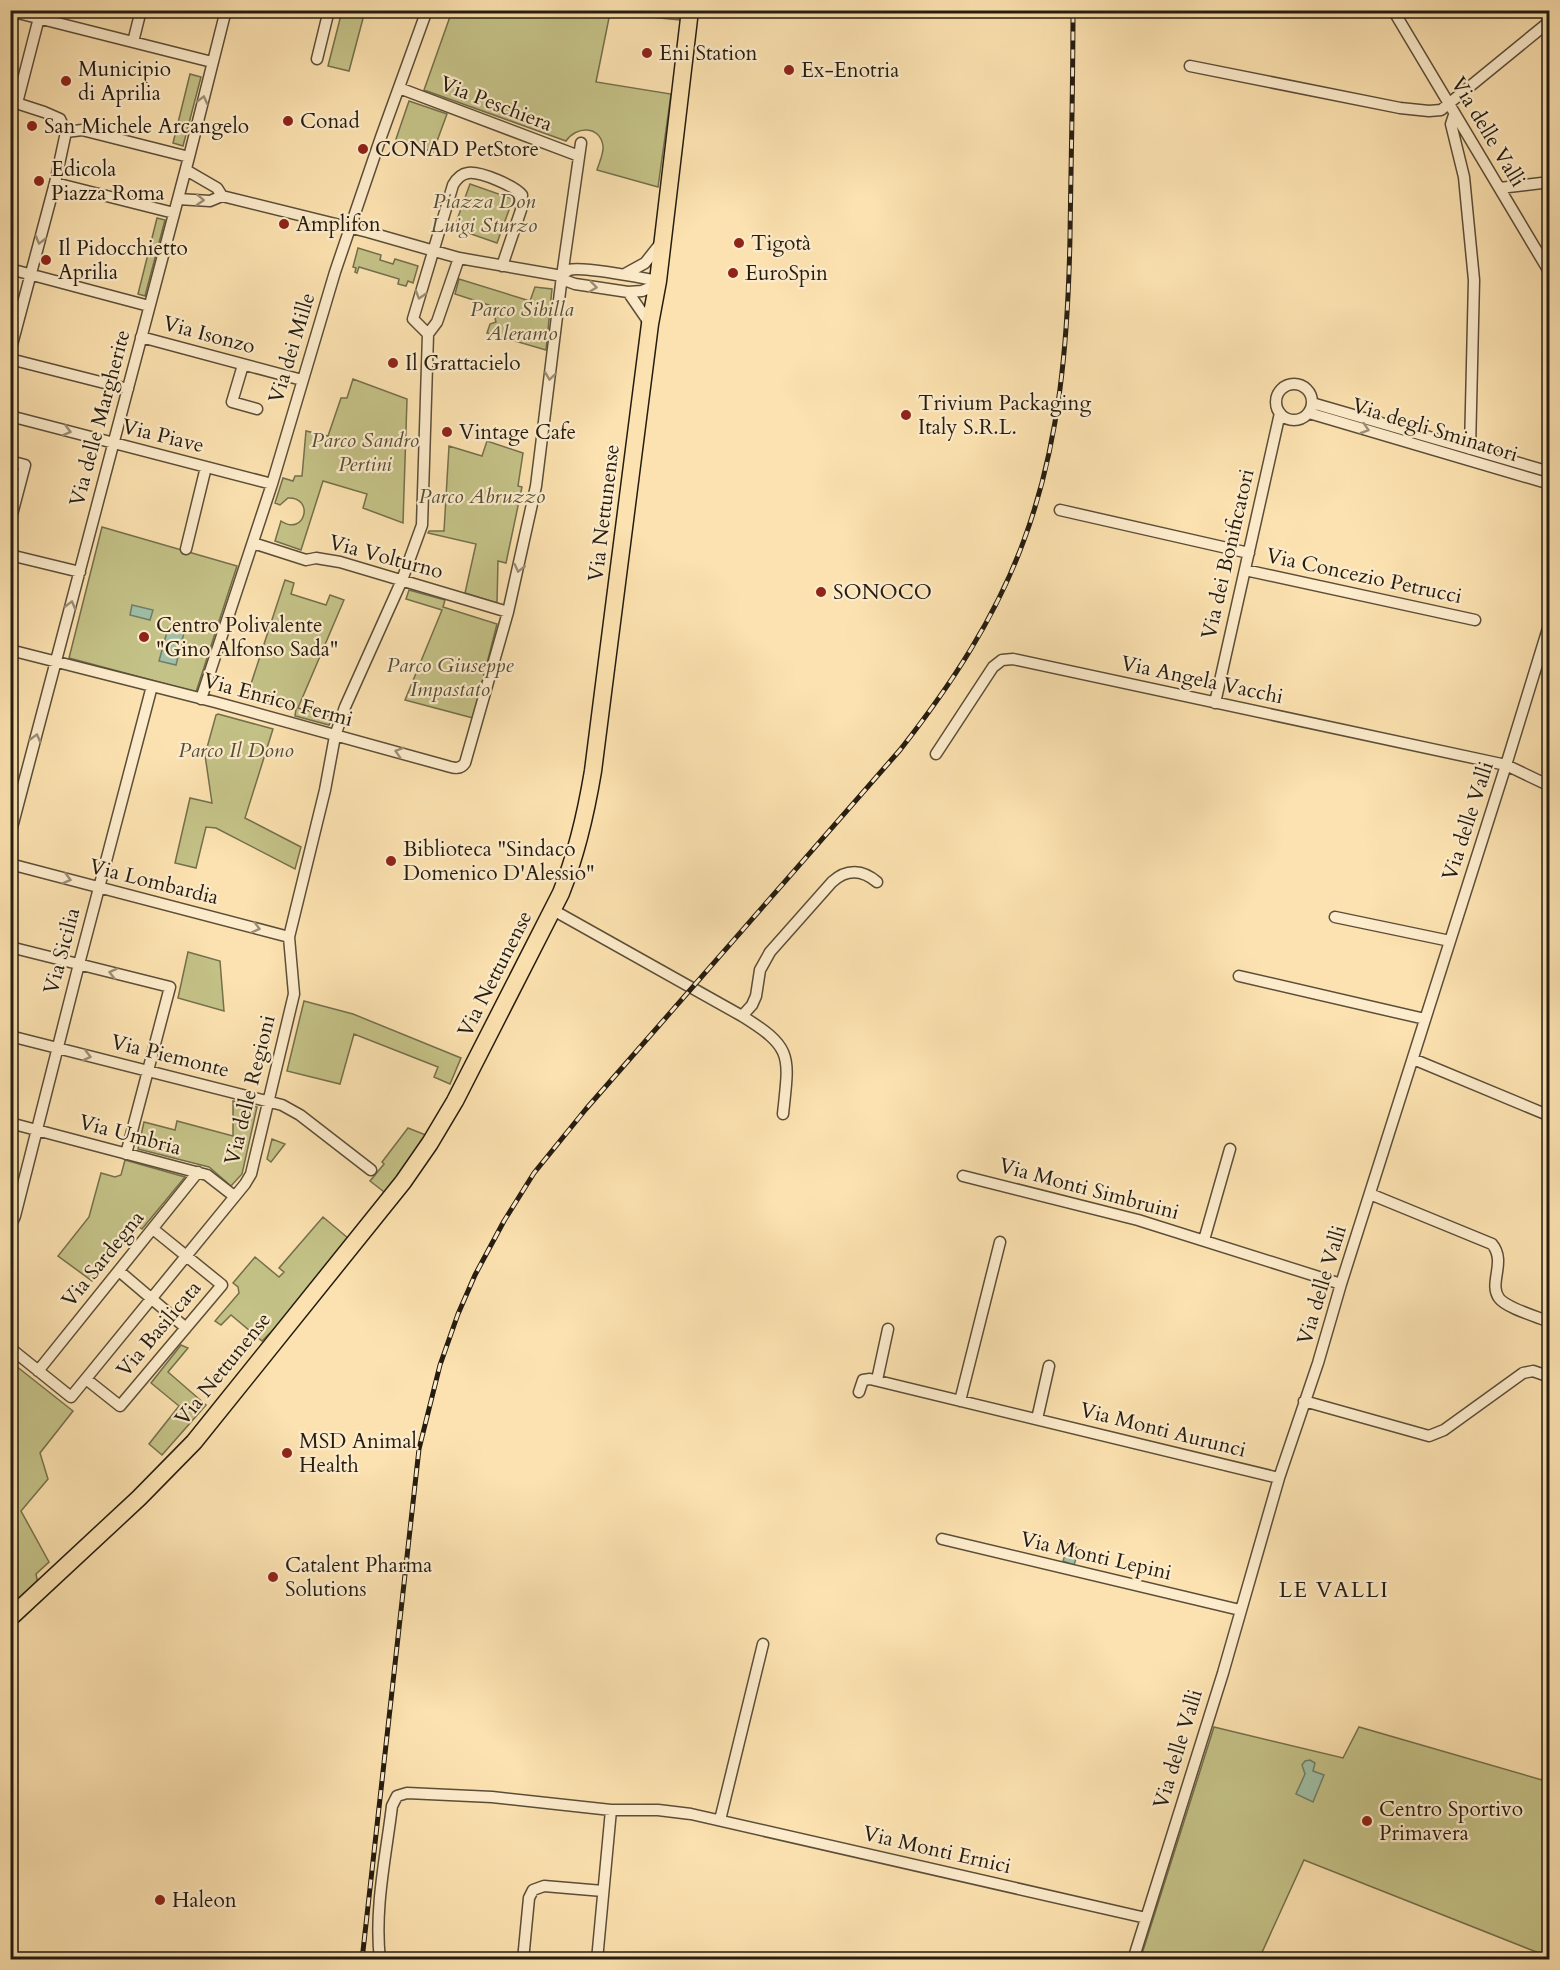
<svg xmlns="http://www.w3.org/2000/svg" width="1560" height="1970" font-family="Cardo,serif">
	<rect width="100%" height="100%" fill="#fce2b0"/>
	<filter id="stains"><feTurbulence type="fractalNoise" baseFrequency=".00333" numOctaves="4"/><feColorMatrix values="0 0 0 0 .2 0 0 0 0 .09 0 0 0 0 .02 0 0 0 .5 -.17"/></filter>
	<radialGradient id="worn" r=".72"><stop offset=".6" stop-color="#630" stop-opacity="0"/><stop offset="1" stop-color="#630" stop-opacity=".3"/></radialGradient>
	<path fill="#c4c287" stroke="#746f4c" stroke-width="1.5" d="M 342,11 L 365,11 L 349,71 L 328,66 Z
		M 452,11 L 680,11 L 679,20 L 610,13 L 596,82 L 671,94 L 658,187 L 597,170 C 599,163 604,153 603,146 C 600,125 576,126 566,141 L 424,90 Z
		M 190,74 L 201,77 L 183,146 L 173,143 Z
		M 409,101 L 447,114 L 433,152 L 396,139 Z
		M 470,184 L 513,199 L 497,243 L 454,228 Z
		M 157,218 L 165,220 L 145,296 L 138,294 Z
		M 358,248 L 381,255 L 380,260 L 393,264 L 395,259 L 418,266 L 413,283 L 408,281 L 406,286 L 398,284 L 399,279 L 359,267 L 357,273 L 355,272 L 356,268 L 353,267 Z
		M 459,279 L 530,301 L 535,287 L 552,289 L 546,350 L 487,333 L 490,324 L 496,322 L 492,306 L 455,294 Z
		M 353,379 L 407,399 L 403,523 L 363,508 L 367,494 L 323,481 L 301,550 L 275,541 L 281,521 C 305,537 315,497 288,498 L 280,505 L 275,503 L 283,478 L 293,481 L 295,476 L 302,476 L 306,431 L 328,436 L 341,398 L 347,398 Z
		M 487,441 L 523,453 L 518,486 L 522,487 L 506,563 L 498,561 L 497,603 L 465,593 L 476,544 L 428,533 L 429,531 L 444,531 L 449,446 L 482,456 Z
		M 102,527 L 237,566 L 196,692 L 69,658 Z
		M 285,580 L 294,583 L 291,594 L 326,605 L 330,595 L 344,600 L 298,708 L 333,717 L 329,725 L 295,716 L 296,709 L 247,696 Z
		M 409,590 L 445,600 L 443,607 L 497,624 L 473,718 L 405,700 L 442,610 L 406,599 Z
		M 218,714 L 273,729 L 245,818 L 301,847 L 295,869 L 216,828 L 206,827 L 196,868 L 175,863 L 190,798 L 212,803 L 205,755 L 216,715 Z
		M 188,952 L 220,961 L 224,1011 L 178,998 Z
		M 304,1001 L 353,1014 L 461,1058 L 450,1084 L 434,1077 L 438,1067 L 354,1034 L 340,1084 L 287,1071 Z
		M 233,1101 L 257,1107 L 242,1174 L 231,1186 L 209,1167 L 138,1149 L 144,1122 L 175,1130 L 177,1121 L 233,1136 Z
		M 408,1128 L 431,1137 L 388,1195 L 370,1181 L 384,1164 L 382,1162 Z
		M 272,1139 L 285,1144 L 271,1162 L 267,1159 Z
		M 125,1160 L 185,1177 L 142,1229 L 139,1227 L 92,1281 L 58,1256 L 89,1217 L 101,1173 L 115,1177 L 121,1175 Z
		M 323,1217 L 348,1238 L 291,1312 L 262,1341 L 231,1315 L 221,1325 L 215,1321 L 239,1293 L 238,1287 L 233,1283 L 255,1257 L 279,1277 L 284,1272 L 279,1268 Z
		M 181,1345 L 188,1348 L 168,1372 L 206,1405 L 162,1455 L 149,1444 L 179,1406 L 151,1383 Z
		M 11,1362 L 73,1411 L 40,1453 L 48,1479 L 21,1511 L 49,1562 L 36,1574 L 38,1584 L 11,1609 Z
		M 1214,1727 L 1343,1758 L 1359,1727 L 1549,1782 L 1549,1957 L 1304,1860 L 1259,1959 L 1140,1960 Z"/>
	<path fill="#a0bfa6" stroke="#6f7e6a" stroke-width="1.5" d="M 132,605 L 153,610 L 150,620 L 130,615 Z
		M 168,628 L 184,633 L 176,665 L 159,661 Z
		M 1068,1544 L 1076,1547 L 1075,1551 L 1078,1553 L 1074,1565 L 1063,1561 Z
		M 1310,1760 L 1315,1763 L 1313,1771 L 1324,1775 L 1313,1802 L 1296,1794 L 1305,1774 L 1302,1765 L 1305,1761 Z"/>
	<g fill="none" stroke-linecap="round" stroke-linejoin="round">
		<g stroke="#5b4e38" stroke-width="13">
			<path id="street" d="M 1393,10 L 1550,273
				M 10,11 L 212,62
				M 133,42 L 141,10
				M 317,59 L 329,10
				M 1190,66 L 1400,108 L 1429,111 L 1441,110 L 1550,21
				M 399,88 L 579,156
				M 10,101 L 44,112 L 60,119 L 66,132 L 55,183 L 10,352
				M 17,103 L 41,10
				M 1454,115 L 1451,124 L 1464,177 L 1474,280 L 1470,449
				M 66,132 L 82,130 L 189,157
				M 186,170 L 217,188 L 222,196
				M 55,183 L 174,213
				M 1500,188 L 1550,182
				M 222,196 L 368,232 L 459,258 L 562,276 L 564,280 L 575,284 L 628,292 L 642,291 L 657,285
				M 178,199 L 210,201 L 222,196
				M 10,269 L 149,306
				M 625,274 L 645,263 L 660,244
				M 562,276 C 563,274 567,271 569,270 C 581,266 643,278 658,281
				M 628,292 L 650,324
				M 428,334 L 413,319 L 453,185 C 457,178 461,174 468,173 C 480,171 515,186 522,195 L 521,210 L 502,266
				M 141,337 L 302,380
				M 10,359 L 128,389
				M 243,365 L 232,402 L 257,409
				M1276 402a18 18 0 1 1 36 0a18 18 0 1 1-36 0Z
				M 1312,403 L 1550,472
				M 1309,413 L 1550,484
				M 10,416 L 272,484
				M 10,461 L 25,465 L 10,522
				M 1060,510 L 1249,553
				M 253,543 L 306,560 L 316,558 L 340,562 L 508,612
				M 186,549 L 206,467
				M 10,555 L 80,572
				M 1245,570 L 1475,620
				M 10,650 L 215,702 L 447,766 C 454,768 460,770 465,763 L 508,612 L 536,486 L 562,276 L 581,143
				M 201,699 L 272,484 L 335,272 L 381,137 L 427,10
				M 1215,703 L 1280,413
				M 936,754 L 993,667 L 1002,660 L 1013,659 L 1506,765 L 1550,786
				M 10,835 L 189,157 L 226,10
				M 10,864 L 289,937
				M 553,910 L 742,1016 C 794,1048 789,1056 783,1114
				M 1335,917 L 1450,941
				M 10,947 L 170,987 L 126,1154
				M 1239,976 L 1425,1019
				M 742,1016 L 752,1005 L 756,996 L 760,970 L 770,952 L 832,882 C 847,868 863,870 877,882
				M 10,1036 L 282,1105 L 300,1115 L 371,1170
				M 1413,1059 L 1550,1116
				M 10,1123 L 207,1175 L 234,1196
				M 963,1176 L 1138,1220 L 1341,1284
				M 1370,1194 L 1492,1244 C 1507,1262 1488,1283 1499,1298 C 1506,1308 1538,1317 1550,1322
				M 10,1227 L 15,1216 L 79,964 L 152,686
				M 1204,1240 L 1230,1149
				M 119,1271 L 186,1328
				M 10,1348 L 71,1397 L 245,1184 L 251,1174 L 294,994 L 289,937 L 325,790 L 335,736 L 345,707 L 402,580 L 422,525 L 428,334 L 437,322 L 459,258
				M 38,1371 L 198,1172
				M 86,1379 L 120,1406 L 222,1285 L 153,1229
				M 877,1380 L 888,1329
				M 859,1392 L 863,1380 L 870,1379 L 1279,1478
				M 960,1401 L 1000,1242
				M 1304,1401 L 1429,1436 L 1444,1430 L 1523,1373 L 1533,1371 L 1550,1377
				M 1037,1419 L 1049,1366
				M 942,1539 L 1240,1610
				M 720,1820 L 763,1644
				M 380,1960 C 374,1909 386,1856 392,1806 L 397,1796 L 407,1793 L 492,1797 L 611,1810 L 658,1810 L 691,1814 L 1146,1918
				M 523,1960 L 529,1898 L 533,1890 L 544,1886 L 603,1891
				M 597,1960 L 611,1810
				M 1133,1960 L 1223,1673 L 1279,1478 L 1318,1363 L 1341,1284 L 1506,765 L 1550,622"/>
		</g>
		<g stroke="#251c10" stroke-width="19">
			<path id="primary" d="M 10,1618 L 139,1498 L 194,1442 L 403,1182 L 430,1143 L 455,1101 L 561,893 C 577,853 586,813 593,771 L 650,324 L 658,281 L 690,10"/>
		</g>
		<use href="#street" stroke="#fdeccc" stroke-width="10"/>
		<use href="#primary" stroke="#fce2b0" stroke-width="16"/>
		<g stroke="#251c10" stroke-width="5">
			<path id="rail" d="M 362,1960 L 419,1449 L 440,1365 L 458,1314 L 475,1275 L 504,1221 L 534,1173 L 586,1109 L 900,750 C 951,685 996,617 1024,540 C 1060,443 1068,340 1070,237 C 1071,162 1073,86 1073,10"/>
		</g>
		<use href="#rail" stroke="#fdeccc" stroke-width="3" stroke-dasharray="9" stroke-linecap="butt"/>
	</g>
	<defs><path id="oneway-chevron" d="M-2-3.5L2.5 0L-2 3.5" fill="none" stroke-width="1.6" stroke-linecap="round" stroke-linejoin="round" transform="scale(1.5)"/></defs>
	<g stroke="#9c8e77">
		<use href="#oneway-chevron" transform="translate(203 100) rotate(-76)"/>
		<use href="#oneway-chevron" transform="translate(200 200) rotate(3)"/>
		<use href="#oneway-chevron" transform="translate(40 240) rotate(105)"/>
		<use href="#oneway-chevron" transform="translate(593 287) rotate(8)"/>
		<use href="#oneway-chevron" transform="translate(420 295) rotate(107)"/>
		<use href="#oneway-chevron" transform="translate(550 376) rotate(98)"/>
		<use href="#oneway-chevron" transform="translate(1365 429) rotate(17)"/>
		<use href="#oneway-chevron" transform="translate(67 431) rotate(15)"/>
		<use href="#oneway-chevron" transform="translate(519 568) rotate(103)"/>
		<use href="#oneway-chevron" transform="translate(71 605) rotate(-75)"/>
		<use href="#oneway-chevron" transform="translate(36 738) rotate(-75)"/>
		<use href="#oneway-chevron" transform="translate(399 752) rotate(-163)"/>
		<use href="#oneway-chevron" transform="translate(67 879) rotate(15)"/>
		<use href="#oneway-chevron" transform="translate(256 928) rotate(15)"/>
		<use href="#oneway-chevron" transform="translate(113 973) rotate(-166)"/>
		<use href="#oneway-chevron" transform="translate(87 1056) rotate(14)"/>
	</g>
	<g fill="#8f2418" stroke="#fdeccc" stroke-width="2">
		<circle cx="647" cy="53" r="6"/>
		<circle cx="789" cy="70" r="6"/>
		<circle cx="66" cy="81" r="6"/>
		<circle cx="288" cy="121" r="6"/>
		<circle cx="32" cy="126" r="6"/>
		<circle cx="363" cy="149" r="6"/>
		<circle cx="39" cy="181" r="6"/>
		<circle cx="284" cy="224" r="6"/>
		<circle cx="739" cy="243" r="6"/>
		<circle cx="46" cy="260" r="6"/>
		<circle cx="733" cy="273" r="6"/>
		<circle cx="393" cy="363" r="6"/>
		<circle cx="906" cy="415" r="6"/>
		<circle cx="447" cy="432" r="6"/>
		<circle cx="821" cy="592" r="6"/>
		<circle cx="144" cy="637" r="6"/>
		<circle cx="391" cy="861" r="6"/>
		<circle cx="287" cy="1453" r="6"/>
		<circle cx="273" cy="1577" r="6"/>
		<circle cx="1367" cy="1821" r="6"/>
		<circle cx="160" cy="1900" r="6"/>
	</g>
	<g text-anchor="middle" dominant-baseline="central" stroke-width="4.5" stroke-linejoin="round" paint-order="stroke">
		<g font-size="21" fill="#251c10" stroke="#fdeccc" text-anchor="start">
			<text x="659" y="53">Eni Station</text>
			<text x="78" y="69">Municipio<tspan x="78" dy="24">di Aprilia</tspan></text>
			<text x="801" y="70">Ex-Enotria</text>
			<text x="300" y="121">Conad</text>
			<text x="44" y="126">San Michele Arcangelo</text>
			<text x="375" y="149">CONAD PetStore</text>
			<text x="51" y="169">Edicola<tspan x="51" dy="24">Piazza Roma</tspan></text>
			<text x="296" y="224">Amplifon</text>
			<text x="751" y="243">Tigotà</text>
			<text x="58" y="248">Il Pidocchietto<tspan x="58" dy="24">Aprilia</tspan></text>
			<text x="745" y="273">EuroSpin</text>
			<text x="405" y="363">Il Grattacielo</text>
			<text x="918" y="403">Trivium Packaging<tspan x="918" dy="24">Italy S.R.L.</tspan></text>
			<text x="459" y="432">Vintage Cafe</text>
			<text x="833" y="592">SONOCO</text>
			<text x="156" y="625">Centro Polivalente<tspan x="156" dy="24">"Gino Alfonso Sada"</tspan></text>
			<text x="403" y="849">Biblioteca "Sindaco<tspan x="403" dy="24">Domenico D'Alessio"</tspan></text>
			<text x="299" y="1441">MSD Animal<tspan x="299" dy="24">Health</tspan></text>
			<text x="285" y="1565">Catalent Pharma<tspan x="285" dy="24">Solutions</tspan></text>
			<text x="1379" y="1809">Centro Sportivo<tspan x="1379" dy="24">Primavera</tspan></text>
			<text x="172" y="1900">Haleon</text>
		</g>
		<g font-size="21" fill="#251c10" stroke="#fdeccc">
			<text transform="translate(496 104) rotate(21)">Via Peschiera</text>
			<text transform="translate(1488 132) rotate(59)">Via delle Valli</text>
			<text transform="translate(209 335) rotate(15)">Via Isonzo</text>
			<text transform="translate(292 348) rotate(-73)">Via dei Mille</text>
			<text transform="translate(100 418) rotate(-75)">Via delle Margherite</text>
			<text transform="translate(1435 430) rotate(17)">Via degli Sminatori</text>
			<text transform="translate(163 436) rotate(14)">Via Piave</text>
			<text transform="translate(604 513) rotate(-83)">Via Nettunense</text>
			<text transform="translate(1228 554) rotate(-77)">Via dei Bonificatori</text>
			<text transform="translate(386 557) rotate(15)">Via Volturno</text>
			<text transform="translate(1364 576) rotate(12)">Via Concezio Petrucci</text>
			<text transform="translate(1202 680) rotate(12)">Via Angela Vacchi</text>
			<text transform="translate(278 700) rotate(15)">Via Enrico Fermi</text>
			<text transform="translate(1468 821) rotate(-72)">Via delle Valli</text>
			<text transform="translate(154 882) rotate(14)">Via Lombardia</text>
			<text transform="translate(62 951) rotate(-75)">Via Sicilia</text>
			<text transform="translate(495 974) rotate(-63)">Via Nettunense</text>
			<text transform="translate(170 1056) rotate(14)">Via Piemonte</text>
			<text transform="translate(250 1090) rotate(-76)">Via delle Regioni</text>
			<text transform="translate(130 1135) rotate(15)">Via Umbria</text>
			<text transform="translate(1089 1189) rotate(15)">Via Monti Simbruini</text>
			<text transform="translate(103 1259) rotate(-51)">Via Sardegna</text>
			<text transform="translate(1322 1285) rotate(-73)">Via delle Valli</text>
			<text transform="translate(159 1329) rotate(-50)">Via Basilicata</text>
			<text transform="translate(223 1369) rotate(-51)">Via Nettunense</text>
			<text transform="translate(1163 1430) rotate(14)">Via Monti Aurunci</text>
			<text transform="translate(1096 1556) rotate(13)">Via Monti Lepini</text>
			<text transform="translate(1178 1749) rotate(-73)">Via delle Valli</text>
			<text transform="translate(937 1850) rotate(13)">Via Monti Ernici</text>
		</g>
		<g font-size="21" font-style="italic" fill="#554e34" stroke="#fdeccc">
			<text x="484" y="201">Piazza Don<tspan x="484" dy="24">Luigi Sturzo</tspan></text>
			<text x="522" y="309">Parco Sibilla<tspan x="522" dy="24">Aleramo</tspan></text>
			<text x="365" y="440">Parco Sandro<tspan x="365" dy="24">Pertini</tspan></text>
			<text x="482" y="496">Parco Abruzzo</text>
			<text x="450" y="665">Parco Giuseppe<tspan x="450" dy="24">Impastato</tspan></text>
			<text x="236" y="750">Parco Il Dono</text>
		</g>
		<g font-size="22" letter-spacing="1.5" fill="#251c10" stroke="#fdeccc">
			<text x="1334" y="1590">LE VALLI</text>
		</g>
	</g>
	<rect width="1560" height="1970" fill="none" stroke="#fce2b0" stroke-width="36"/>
	<rect x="12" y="12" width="1536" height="1946" fill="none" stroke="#251c10" stroke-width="3"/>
	<rect x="18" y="18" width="1524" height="1934" fill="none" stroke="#251c10" stroke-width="1.5"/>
	<rect width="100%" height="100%" filter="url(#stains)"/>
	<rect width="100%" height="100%" fill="url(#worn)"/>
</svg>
